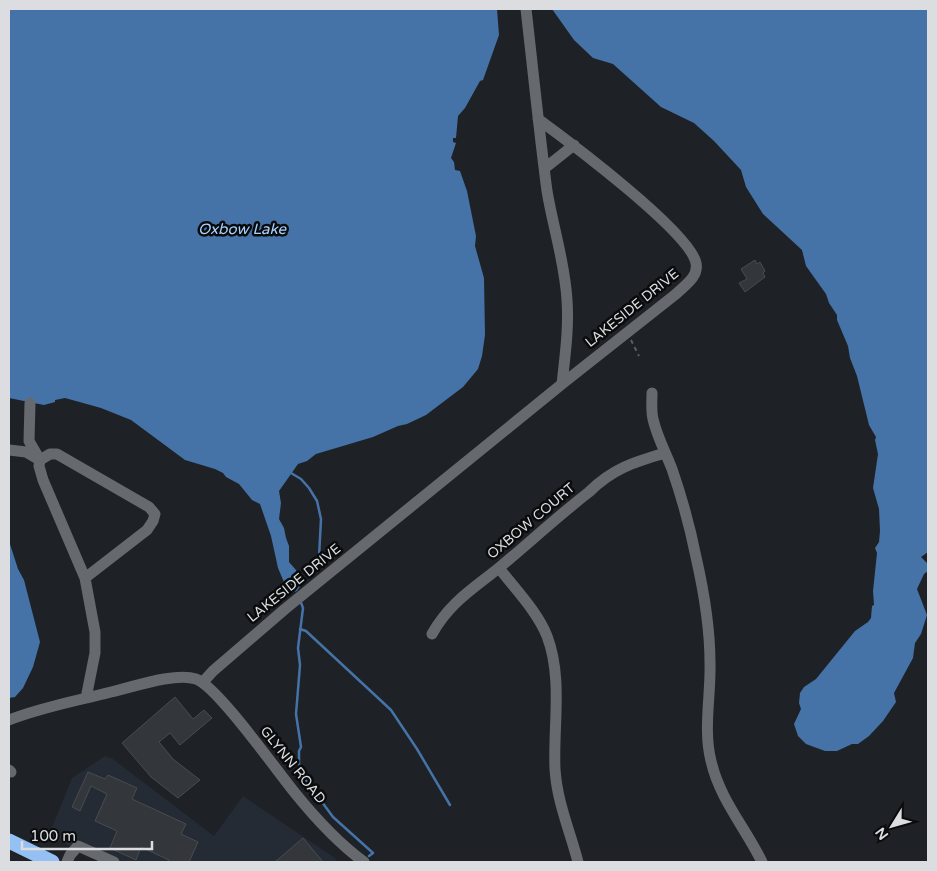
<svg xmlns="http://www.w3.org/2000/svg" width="937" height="871" font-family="'Varela Round',sans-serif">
	<rect width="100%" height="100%" fill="#1e2125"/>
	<path fill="#242b34" d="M 105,756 L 113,759 L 214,836 L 243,796 L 335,858 L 338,862 L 100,862 L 49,835 L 72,778 Z"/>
	<path fill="#4573a7" d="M 9,9 L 497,9 L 499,35 L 483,80 L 480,81 L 465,108 L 458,116 L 456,138 L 453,138 L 453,142 L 456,143 L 451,158 L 454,162 L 455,170 L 460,171 L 467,191 L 476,236 L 475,246 L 484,278 L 485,335 L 482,356 L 478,369 L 463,387 L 426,415 L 407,424 L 398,426 L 373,437 L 316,454 L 307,461 L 298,464 L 279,491 L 281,503 L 279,519 L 284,528 L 286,538 L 289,546 L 289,562 L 296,570 L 301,585 L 297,591 L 289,594 L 278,568 L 271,536 L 260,504 L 252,500 L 239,484 L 226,477 L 223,473 L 215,469 L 185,460 L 131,420 L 101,408 L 65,398 L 55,400 L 55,402 L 44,405 L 9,398 Z
		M 552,9 L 928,9 L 928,552 L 921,557 L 928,564 L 928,571 L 924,574 L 917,589 L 927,615 L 921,634 L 915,643 L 913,658 L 894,693 L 896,702 L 883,721 L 869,736 L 858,744 L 852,744 L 837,751 L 825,751 L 806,744 L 798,736 L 794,724 L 801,709 L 799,703 L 800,693 L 804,687 L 816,679 L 855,631 L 868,622 L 871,618 L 872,606 L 874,605 L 873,591 L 877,553 L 875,548 L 879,542 L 880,531 L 879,509 L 873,488 L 878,454 L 875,440 L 876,437 L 869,425 L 857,376 L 850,358 L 848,346 L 837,320 L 837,315 L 829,303 L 826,294 L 806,266 L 802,250 L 763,214 L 746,187 L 741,170 L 714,141 L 694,123 L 661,107 L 613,64 L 593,58 L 574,40 Z
		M 9,541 L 18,569 L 24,580 L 40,642 L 33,667 L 23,688 L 15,697 L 9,698 Z"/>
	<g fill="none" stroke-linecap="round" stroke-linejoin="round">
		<path stroke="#4573a7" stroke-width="2.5" d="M 291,473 L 301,479 L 309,488 L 317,501 L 321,519 L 319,557
			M 300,600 L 303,608 L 298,648 L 300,665 L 296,714 L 301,747 L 299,751 L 299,764 L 305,779 L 333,817 L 373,853 L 369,856
			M 300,629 L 306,631 L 391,710 L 417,749 L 450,805"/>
	</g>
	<path fill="#33373b" stroke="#484c50" d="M 755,260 L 757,264 L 760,262 L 765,271 L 763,273 L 765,277 L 745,292 L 739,283 L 747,279 L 741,269 Z
		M 175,697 L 193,719 L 204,710 L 212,718 L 180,745 L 170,733 L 159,742 L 173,759 L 200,780 L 178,798 L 151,777 L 122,743 Z
		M 88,772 L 105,779 L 108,775 L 137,788 L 132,799 L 186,824 L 181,834 L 198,842 L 189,862 L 168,862 L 169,860 L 141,847 L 136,860 L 110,848 L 117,831 L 95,821 L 107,794 L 91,786 L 80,811 L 72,807 Z
		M 303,838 L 323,862 L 275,862 Z"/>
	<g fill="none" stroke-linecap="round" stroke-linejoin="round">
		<path stroke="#5c5f63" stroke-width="2" stroke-dasharray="4 4" stroke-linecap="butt" d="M 631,340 L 639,356"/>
		<path stroke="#66696e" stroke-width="11" d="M 538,119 C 568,141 690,232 696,263 C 699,277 684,286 676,294 L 562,384
			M 545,168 L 574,145
			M 652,393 C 652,401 651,411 653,419 C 657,437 666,453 672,469 C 682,498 690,527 696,557 C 704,592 710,627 710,663 C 711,695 703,729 711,761 C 720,800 745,827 762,862
			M 30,403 L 29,441 L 40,460
			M 9,450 L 26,452 L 38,459
			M 40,460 L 39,466 L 43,480 L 85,578 L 95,632 L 95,653 L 86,698
			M 40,460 L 50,454 L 57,454 L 149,507 L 155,514 L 153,521 L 147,530 L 85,578
			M 499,568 C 515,589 537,611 547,636 C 563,678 553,726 555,769 C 557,802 570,831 578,862
			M 432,634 C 450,602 473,589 500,567 C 530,542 558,516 589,492 C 612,469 634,462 665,453
			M 203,682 L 213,671 L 285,609 L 562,384 C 565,356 569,328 567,300 C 565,263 553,227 547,191 C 539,130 533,70 526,9
			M 9,720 C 42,707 76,701 111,692 C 133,687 175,672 196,679 C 217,686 277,771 295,793 C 316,819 337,842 364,862
			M 9,770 L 11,772
			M 67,862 L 70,855 L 78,846 L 114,862"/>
		<path stroke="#94c0f4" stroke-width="15" d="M 9,841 L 52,862"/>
	</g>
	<g text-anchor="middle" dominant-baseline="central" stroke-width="5" stroke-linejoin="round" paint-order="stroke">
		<g font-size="14" fill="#dbdde0" stroke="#090b0c">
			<text transform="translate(632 308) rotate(-39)">LAKESIDE DRIVE</text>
			<text transform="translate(531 521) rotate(-40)">OXBOW COURT</text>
			<text transform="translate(294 583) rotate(-39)">LAKESIDE DRIVE</text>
			<text transform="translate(293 765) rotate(51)">GLYNN ROAD</text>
		</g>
		<g font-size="15" font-style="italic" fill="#aad1fe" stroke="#090b0c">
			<text x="242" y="229">Oxbow Lake</text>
		</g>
	</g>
	<rect width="937" height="871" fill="none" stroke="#dbdde0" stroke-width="20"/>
	<g transform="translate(892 826) rotate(233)" stroke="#090b0c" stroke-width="4" paint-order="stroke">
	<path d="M0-4L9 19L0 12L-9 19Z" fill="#dbdde0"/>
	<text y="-8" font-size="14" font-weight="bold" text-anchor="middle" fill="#dbdde0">N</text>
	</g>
	<path d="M22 841v8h130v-8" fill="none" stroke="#dbdde0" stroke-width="2.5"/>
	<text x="30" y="841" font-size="15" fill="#dbdde0" stroke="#090b0c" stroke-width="4" paint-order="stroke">100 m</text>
</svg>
